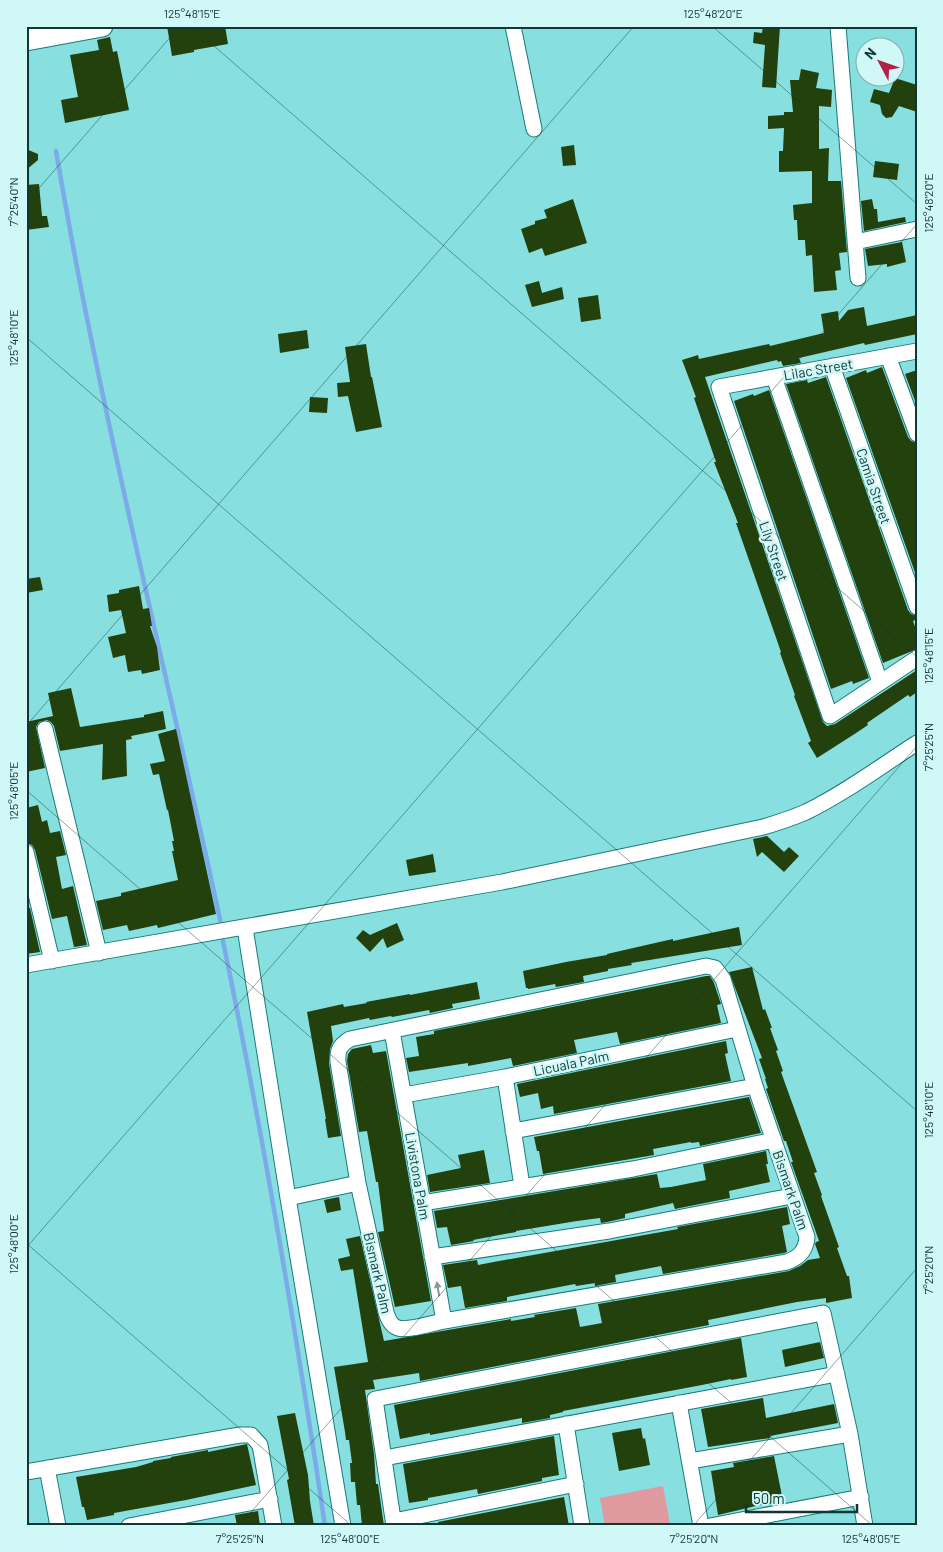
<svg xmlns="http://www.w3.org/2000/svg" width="943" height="1552" font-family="Barlow,sans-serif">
	<rect width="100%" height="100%" fill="#87e0df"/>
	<path fill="#df9a9f" d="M 663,1486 L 670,1524 L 661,1526 L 605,1526 L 600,1498 Z"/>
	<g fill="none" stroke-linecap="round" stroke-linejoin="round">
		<path stroke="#7babe8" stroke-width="4.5" d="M 56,151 C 66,208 76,266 88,323 C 128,524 178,723 221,924
			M 223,941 C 263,1135 296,1330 325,1526"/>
	</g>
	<path fill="#23410c" d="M 167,26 L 225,26 L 228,44 L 194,50 L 194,52 L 172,56 Z
		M 763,26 L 780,26 L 776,88 L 762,87 L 765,45 L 753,43 L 754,32 L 762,33 Z
		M 110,37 L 113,52 L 117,51 L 129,110 L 65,123 L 61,100 L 78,97 L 70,55 L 99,50 L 97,40 Z
		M 801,69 L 819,73 L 816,88 L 832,90 L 831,107 L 819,106 L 819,149 L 829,148 L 828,181 L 841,181 L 847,252 L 839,253 L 841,270 L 835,271 L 837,290 L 814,292 L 812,255 L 806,256 L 805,240 L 798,240 L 797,220 L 794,220 L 793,205 L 812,203 L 812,171 L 779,172 L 779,151 L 783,151 L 784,128 L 768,129 L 768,116 L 784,115 L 784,112 L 793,112 L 790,80 L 799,80 Z
		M 895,78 L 917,85 L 917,112 L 899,106 L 892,117 L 886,118 L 882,114 L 880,105 L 870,102 L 874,89 L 889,93 Z
		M 574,145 L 576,165 L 563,166 L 561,147 Z
		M 26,149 L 38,154 L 38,160 L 26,170 Z
		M 875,161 L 899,164 L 897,180 L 873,177 Z
		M 39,184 L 42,216 L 47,216 L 49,227 L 26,230 L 26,185 Z
		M 573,199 L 587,243 L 545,256 L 542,248 L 529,253 L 521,229 L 535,224 L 535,221 L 547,218 L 544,210 Z
		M 872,199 L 874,209 L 877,209 L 878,222 L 905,217 L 906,222 L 864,231 L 861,201 Z
		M 902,242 L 906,262 L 887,267 L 887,264 L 868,266 L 865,249 Z
		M 539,281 L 542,293 L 562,287 L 564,299 L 532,307 L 525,285 Z
		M 598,295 L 601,319 L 581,322 L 578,298 Z
		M 864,307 L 867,326 L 917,315 L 917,334 L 865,345 L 864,343 L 799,358 L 801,363 L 783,366 L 781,361 L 778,362 L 777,360 L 705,377 L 823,722 L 827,726 L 835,724 L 917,670 L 917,692 L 910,697 L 908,695 L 867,723 L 868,725 L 853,735 L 817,758 L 808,743 L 811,741 L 794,696 L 795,695 L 780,653 L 781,652 L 736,523 L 738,523 L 714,462 L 716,462 L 694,398 L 696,397 L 682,360 L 698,355 L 699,359 L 769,344 L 770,346 L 824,333 L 821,314 L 838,311 L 839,321 L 848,310 Z
		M 307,330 L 309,348 L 280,353 L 278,334 Z
		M 366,344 L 371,377 L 372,377 L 382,427 L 356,432 L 348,396 L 338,397 L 337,383 L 350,382 L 345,347 Z
		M 882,367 L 908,437 L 911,441 L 917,443 L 917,578 L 846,378 L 866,370 L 867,373 Z
		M 917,370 L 917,406 L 905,374 Z
		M 826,377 L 908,610 L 911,614 L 917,616 L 917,619 L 913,621 L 917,632 L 917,649 L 883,663 L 786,384 L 807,380 L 808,383 Z
		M 769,390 L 869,678 L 853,684 L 852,681 L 831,689 L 734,401 L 753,394 L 754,396 Z
		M 310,397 L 328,398 L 327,413 L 309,412 Z
		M 40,577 L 43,590 L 26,593 L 26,579 Z
		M 139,586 L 143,609 L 149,608 L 152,626 L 150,626 L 157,647 L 160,670 L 142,674 L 141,670 L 128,672 L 125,655 L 113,658 L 108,637 L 126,633 L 121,610 L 109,612 L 107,595 L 119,593 L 119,590 Z
		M 71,688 L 80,727 L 144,717 L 144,715 L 163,711 L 166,729 L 131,736 L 132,739 L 126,740 L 127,776 L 102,780 L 103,744 L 60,751 L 54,726 L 51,722 L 47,720 L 39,722 L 36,727 L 45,768 L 26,772 L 26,722 L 53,716 L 48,693 Z
		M 176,729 L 216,914 L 158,928 L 157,925 L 129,931 L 127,925 L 103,930 L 96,901 L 121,896 L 121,893 L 178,880 L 172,851 L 174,851 L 172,841 L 174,841 L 168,810 L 167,810 L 159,774 L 153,775 L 150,764 L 165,761 L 158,734 Z
		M 38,805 L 42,822 L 47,820 L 50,833 L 60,831 L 66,855 L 56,857 L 62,889 L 73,886 L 87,945 L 74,947 L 67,916 L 52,919 L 35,850 L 32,845 L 26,843 L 26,808 Z
		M 767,836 L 784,852 L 789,847 L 799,856 L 784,872 L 762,852 L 757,857 L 753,839 Z
		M 433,854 L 436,872 L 409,876 L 406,860 Z
		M 26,908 L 30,908 L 40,952 L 26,954 Z
		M 397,923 L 404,940 L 387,948 L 383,938 L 370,952 L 356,938 L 363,930 L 370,935 Z
		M 739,927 L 742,945 L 631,963 L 632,965 L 608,969 L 608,971 L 583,976 L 584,982 L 556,987 L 555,984 L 528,989 L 528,988 L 526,988 L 523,971 L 566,962 L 607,955 L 607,954 L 655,943 L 673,939 L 673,941 Z
		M 752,967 L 763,1010 L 765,1009 L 772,1028 L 770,1028 L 778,1050 L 776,1051 L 783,1071 L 781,1072 L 817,1172 L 814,1173 L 822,1195 L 821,1196 L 839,1247 L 837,1248 L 847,1276 L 849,1276 L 852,1298 L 826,1303 L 826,1298 L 797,1302 L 708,1320 L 709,1325 L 420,1381 L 419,1373 L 373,1380 L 375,1389 L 365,1390 L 374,1454 L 376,1484 L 378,1484 L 384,1526 L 362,1526 L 360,1505 L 357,1505 L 355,1482 L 351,1482 L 350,1463 L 352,1463 L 349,1440 L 346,1440 L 345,1432 L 334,1367 L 368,1362 L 353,1269 L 341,1271 L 338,1259 L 350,1256 L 346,1239 L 360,1236 L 384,1341 L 511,1319 L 511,1321 L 535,1317 L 534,1315 L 576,1308 L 580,1327 L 602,1323 L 598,1304 L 789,1271 L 800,1266 L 808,1260 L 820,1258 L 815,1244 L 816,1242 L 819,1241 L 791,1162 L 793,1162 L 786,1141 L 784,1141 L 766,1089 L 768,1088 L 765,1079 L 766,1079 L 759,1059 L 762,1058 L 729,972 Z
		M 706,976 L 710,976 L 714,983 L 721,1004 L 717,1005 L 721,1023 L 620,1044 L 617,1032 L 574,1040 L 577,1053 L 513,1066 L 511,1058 L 468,1066 L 468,1063 L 409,1072 L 406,1058 L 419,1056 L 416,1037 L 434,1034 L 434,1031 Z
		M 477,982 L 480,999 L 452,1004 L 453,1008 L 430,1013 L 429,1010 L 392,1017 L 391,1016 L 370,1020 L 369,1018 L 331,1026 L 333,1041 L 330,1049 L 329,1063 L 341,1136 L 328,1138 L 325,1119 L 326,1119 L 307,1012 L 343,1004 L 344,1007 L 367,1003 L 366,1002 L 410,994 L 410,995 Z
		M 726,1041 L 728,1053 L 725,1054 L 731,1081 L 554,1114 L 553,1106 L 541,1109 L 538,1093 L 520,1097 L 517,1084 Z
		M 371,1045 L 373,1053 L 386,1051 L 431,1301 L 395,1307 L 378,1232 L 384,1231 L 378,1182 L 376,1182 L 367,1131 L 359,1132 L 347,1061 L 348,1054 L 352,1049 Z
		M 749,1097 L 761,1133 L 700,1146 L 699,1142 L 691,1143 L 691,1142 L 653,1149 L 654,1155 L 543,1174 L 539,1151 L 537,1151 L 534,1137 Z
		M 484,1150 L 490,1183 L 430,1192 L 427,1175 L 461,1168 L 458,1155 Z
		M 766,1151 L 768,1164 L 766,1164 L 770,1182 L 729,1191 L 730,1198 L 675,1209 L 673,1203 L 625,1214 L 625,1218 L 607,1222 L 601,1223 L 600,1218 L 577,1221 L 516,1231 L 516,1232 L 473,1240 L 474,1241 L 451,1245 L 447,1227 L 437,1228 L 434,1211 L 657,1174 L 660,1188 L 671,1187 L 706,1180 L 703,1164 Z
		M 339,1197 L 341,1210 L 327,1213 L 324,1200 Z
		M 787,1207 L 790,1224 L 782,1226 L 787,1252 L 784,1253 L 663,1274 L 661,1266 L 615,1275 L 616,1282 L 595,1286 L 595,1283 L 576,1286 L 575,1284 L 554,1288 L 507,1297 L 507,1301 L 465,1308 L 461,1286 L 448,1288 L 443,1265 L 477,1260 L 478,1265 L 499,1261 L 678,1229 L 677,1227 Z
		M 741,1338 L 747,1377 L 731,1380 L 731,1379 L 702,1385 L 563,1411 L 563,1412 L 550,1415 L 550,1418 L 522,1423 L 522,1418 L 430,1435 L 430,1433 L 400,1439 L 394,1405 Z
		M 820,1342 L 824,1358 L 785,1367 L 782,1350 Z
		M 763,1398 L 766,1418 L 834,1404 L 838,1423 L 770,1436 L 770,1438 L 708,1447 L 701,1409 Z
		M 295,1413 L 308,1475 L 310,1501 L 314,1526 L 295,1526 L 287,1480 L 289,1479 L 277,1416 Z
		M 641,1428 L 643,1439 L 645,1438 L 650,1465 L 619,1471 L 612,1433 Z
		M 554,1436 L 559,1475 L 542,1478 L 542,1481 L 478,1494 L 477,1489 L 428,1498 L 428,1500 L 409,1503 L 403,1464 Z
		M 247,1444 L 256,1485 L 186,1500 L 114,1513 L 114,1515 L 87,1520 L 84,1507 L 82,1507 L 76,1477 L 136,1467 L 153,1462 L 153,1461 L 171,1458 L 171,1457 L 208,1450 L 208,1452 Z
		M 774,1456 L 783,1501 L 764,1505 L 764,1504 L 718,1515 L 711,1471 L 734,1467 L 733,1463 Z
		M 564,1497 L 569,1526 L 439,1526 L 438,1522 Z
		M 258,1511 L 260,1526 L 237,1526 L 235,1515 Z"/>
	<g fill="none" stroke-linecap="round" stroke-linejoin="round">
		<g stroke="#167b7b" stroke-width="17">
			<path id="street" d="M 513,26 L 534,129
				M 838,26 L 858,278
				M 855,242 L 917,229
				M 917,351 L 719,387 L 830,716 L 917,658
				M 888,356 L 917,434
				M 832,366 L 917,607
				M 774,377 L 880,682
				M 45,729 L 99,953
				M 26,852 L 52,961
				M 245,928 L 288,1198 L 343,1526
				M 26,965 L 502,882 L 763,827 C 777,823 792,818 806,812 C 845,793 881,766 917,743
				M 706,966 L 715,968 L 723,979 L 755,1086 L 807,1237 C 806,1250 800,1257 787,1262 L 444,1321 C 432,1323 409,1331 398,1328 C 391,1326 388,1319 386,1312 L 358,1183 L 338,1062 C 337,1050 340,1045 350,1039 Z
				M 392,1031 L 444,1321
				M 505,1077 L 522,1186
				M 404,1095 L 505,1077 L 737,1029
				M 513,1131 L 755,1086
				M 288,1198 L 358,1183
				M 422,1203 L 633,1169 L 774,1140
				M 432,1257 L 609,1231 L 792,1196
				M 679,1403 L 701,1526
				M 566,1424 L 582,1526
				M 384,1458 L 837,1374
				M 690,1461 L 850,1434
				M 47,1468 L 58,1526
				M 26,1472 L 240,1435 L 251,1435 L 260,1445 L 274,1526
				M 394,1521 L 576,1484
				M 129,1526 L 270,1499
				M 394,1526 L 375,1399 L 823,1313 L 850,1434 L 865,1526
				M 710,1526 L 861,1497"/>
		</g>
		<g stroke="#167b7b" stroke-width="23">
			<path id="secondary" d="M 26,40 L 102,26"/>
		</g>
		<use href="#street" stroke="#fff" stroke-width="15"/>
		<use href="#secondary" stroke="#fff" stroke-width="21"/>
	</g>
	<defs><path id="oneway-solid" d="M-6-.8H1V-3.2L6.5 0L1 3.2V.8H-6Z" transform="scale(1.25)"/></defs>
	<use fill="#889a9a" href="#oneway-solid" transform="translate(438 1289) rotate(-100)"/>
	<path fill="none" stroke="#103636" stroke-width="1" stroke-opacity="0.45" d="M 191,26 L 917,657M 712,26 L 917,204M 26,203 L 180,26M 26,337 L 917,1111M 26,726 L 634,26M 26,790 L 873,1526M 26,1243 L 352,1526M 26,1248 L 917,224M 239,1526 L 917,746M 693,1526 L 917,1268"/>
	<g text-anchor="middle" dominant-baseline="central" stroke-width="5" stroke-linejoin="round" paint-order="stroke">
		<g font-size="14" fill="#103636" stroke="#cff8f7">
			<text transform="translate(818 369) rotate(-10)">Lilac Street</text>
			<text transform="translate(874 486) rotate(71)">Camia Street</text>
			<text transform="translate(774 551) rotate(71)">Lily Street</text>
			<text transform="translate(571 1063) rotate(-12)">Licuala Palm</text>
			<text transform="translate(418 1176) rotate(80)">Livistona Palm</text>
			<text transform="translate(791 1190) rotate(71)">Bismark Palm</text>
			<text transform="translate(378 1273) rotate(77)">Bismark Palm</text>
		</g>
	</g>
	<rect width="943" height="1552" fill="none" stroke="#cff8f7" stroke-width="55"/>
	<g transform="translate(880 62) rotate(311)"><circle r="24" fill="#cff8f7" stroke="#83aaaa"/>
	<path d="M0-4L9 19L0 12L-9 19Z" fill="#b32042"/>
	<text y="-8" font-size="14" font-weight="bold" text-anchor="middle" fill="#103636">N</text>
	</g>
	<path d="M746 1504v8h111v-8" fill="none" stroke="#103636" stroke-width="2.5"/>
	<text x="753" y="1504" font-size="15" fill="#103636" stroke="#cff8f7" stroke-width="4" paint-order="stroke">50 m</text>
	<rect x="28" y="28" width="888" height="1496" fill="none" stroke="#103636" stroke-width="2"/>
	<g font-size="12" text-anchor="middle" fill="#103636">
		<text x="192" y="18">125°48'15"E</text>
		<text x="713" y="18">125°48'20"E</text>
		<text transform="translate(14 202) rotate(-90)" y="4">7°25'40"N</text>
		<text transform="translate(929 203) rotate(-90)" y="4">125°48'20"E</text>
		<text transform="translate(14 338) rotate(-90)" y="4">125°48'10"E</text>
		<text transform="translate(929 656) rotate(-90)" y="4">125°48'15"E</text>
		<text transform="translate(929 747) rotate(-90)" y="4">7°25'25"N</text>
		<text transform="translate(14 791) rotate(-90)" y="4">125°48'05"E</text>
		<text transform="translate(929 1110) rotate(-90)" y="4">125°48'10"E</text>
		<text transform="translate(14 1244) rotate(-90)" y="4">125°48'00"E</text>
		<text transform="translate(929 1270) rotate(-90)" y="4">7°25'20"N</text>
		<text x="240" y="1543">7°25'25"N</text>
		<text x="350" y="1543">125°48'00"E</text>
		<text x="694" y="1543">7°25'20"N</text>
		<text x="871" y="1543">125°48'05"E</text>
	</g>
</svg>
